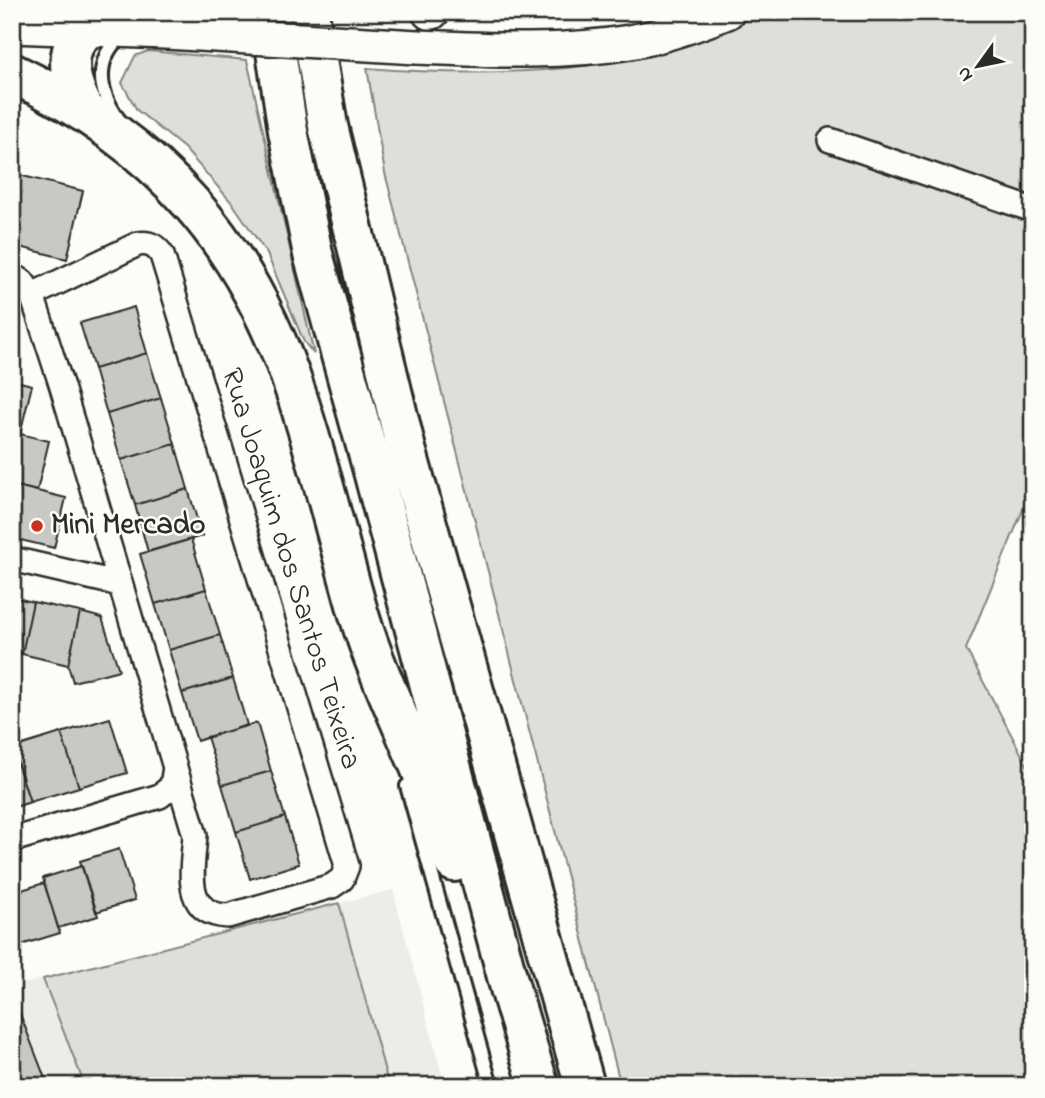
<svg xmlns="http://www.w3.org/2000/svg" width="1045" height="1098" font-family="'Indie Flower',sans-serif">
	<rect width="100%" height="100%" fill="#fdfcf7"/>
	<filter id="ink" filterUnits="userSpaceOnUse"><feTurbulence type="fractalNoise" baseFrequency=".0143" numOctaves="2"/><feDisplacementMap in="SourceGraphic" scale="14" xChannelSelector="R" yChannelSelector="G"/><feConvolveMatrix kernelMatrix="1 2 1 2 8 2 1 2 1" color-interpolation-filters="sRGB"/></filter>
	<g filter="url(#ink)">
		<path fill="#edece8" d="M 393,890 L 445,1086 L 389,1086 L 339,903 Z
			M 43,979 L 85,1086 L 12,1086 L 12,987 Z"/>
		<path fill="#dfdeda" stroke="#858482" stroke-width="2" d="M 762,12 L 1033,12 L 1033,485 L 966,649 L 1033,776 L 1033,1086 L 621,1086 L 385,173 L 367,68 C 481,77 605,75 714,36 C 731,30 746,20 762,12 Z
			M 148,51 L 247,60 L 314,354 L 304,342 L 267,254 L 233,204 L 184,148 L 137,110 L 122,83 L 135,56 Z
			M 339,903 L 389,1086 L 85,1086 L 43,979 Z"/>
		<path fill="#c9c8c4" stroke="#2b2b2b" stroke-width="2" d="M 15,174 L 83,191 L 67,259 L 12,245 L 12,185 Z
			M 134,307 L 147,353 L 94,369 L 80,323 Z
			M 147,353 L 161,398 L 107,414 L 94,369 Z
			M 12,380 L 32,385 L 20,434 L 12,432 Z
			M 161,398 L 175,444 L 121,460 L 107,414 Z
			M 12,432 L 49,441 L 37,491 L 12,485 Z
			M 175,444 L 188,489 L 135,505 L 121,460 Z
			M 17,486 L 66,498 L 54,548 L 12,538 L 12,506 Z
			M 188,489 L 202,536 L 148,552 L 135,505 Z
			M 191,539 L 206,589 L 155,604 L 140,554 Z
			M 206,589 L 220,635 L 169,650 L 155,604 Z
			M 12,597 L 33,602 L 22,654 L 12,652 Z
			M 33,602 L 80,612 L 68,665 L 22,654 Z
			M 80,612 L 102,618 L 119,670 L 73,682 L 68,665 Z
			M 220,635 L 233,678 L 182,693 L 169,650 Z
			M 233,678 L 247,725 L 197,741 L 182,693 Z
			M 110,718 L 127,773 L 79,787 L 61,733 Z
			M 257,723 L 271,771 L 222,785 L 207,737 Z
			M 61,733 L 79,787 L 30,802 L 13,748 Z
			M 12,748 L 30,802 L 12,808 Z
			M 271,771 L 285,817 L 236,832 L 222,785 Z
			M 285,817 L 299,864 L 250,879 L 236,832 Z
			M 119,849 L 135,900 L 96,912 L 80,861 Z
			M 82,866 L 98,916 L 58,928 L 43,878 Z
			M 44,883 L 60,933 L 21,945 L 12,917 L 12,893 Z
			M 12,917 L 22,949 L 12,953 Z
			M 12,996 L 13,996 L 48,1086 L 12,1086 Z"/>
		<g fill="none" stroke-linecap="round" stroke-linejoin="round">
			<g stroke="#2b2b2b" stroke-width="18">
				<path id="lane" d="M 119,120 C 98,91 93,60 123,34
					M 407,786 L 491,1086"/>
			</g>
			<g stroke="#2b2b2b" stroke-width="28">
				<path id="street" d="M 830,140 L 1033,210
					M 12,275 L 22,281 L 32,295 L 62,387 L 195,835 C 193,868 181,914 228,916 L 332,886 L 342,879 L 347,866 L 162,255 C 156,246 150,242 138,244 L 32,295
					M 12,559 L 120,584
					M 12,840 L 160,796 L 172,786 L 175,767"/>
			</g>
			<g stroke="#2b2b2b" stroke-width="38">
				<path id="secondary" d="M 429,12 L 432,12
					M 12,26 L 166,32
					M 417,47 C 488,50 560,54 630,42 C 664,36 696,24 727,12"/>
			</g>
			<g stroke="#2b2b2b" stroke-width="44">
				<path id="highway" d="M 270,12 L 288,131 L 313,254 L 373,471 L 510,988 L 539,1086
					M 309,12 L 328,126 L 406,449 L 585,1086
					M 12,73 C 158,141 247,243 297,396 C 321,468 338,542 359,615 C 375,668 399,717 420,767 C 432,798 440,831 454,862
					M 85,111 C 59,63 65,33 117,12"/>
			</g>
			<use href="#lane" stroke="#fdfcf7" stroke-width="12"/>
			<use href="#street" stroke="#fdfcf7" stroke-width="23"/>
			<use href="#secondary" stroke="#fdfcf7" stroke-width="33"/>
			<use href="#highway" stroke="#fdfcf7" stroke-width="38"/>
			<g stroke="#2b2b2b" stroke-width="38" stroke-linecap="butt">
				<path id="secondary-bridge" d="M 166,32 L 417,47"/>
			</g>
			<use href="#secondary-bridge" stroke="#fdfcf7" stroke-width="33"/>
		</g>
	</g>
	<circle fill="#c8321e" stroke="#fdfcf7" stroke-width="2.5" cx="37" cy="526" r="7"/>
	<g text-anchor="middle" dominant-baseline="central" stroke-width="5" stroke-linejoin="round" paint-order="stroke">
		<g font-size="30" font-weight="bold" fill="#2b2b2b" stroke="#fdfcf7" text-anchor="start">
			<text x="51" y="526">Mini Mercado</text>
		</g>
		<g font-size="30" fill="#2b2b2b" stroke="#fdfcf7">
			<text transform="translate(290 569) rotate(73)">Rua Joaquim dos Santos Teixeira</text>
		</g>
	</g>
	<rect width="1045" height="1098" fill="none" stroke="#fdfcf7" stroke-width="42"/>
	<rect x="21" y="21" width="1003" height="1056" fill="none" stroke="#2b2b2b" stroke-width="2.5" filter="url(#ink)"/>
	<g transform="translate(978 66) rotate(237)" stroke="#fdfcf7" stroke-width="5" paint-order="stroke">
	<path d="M0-5L12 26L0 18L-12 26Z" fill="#2b2b2b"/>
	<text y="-10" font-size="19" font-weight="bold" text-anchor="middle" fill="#2b2b2b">N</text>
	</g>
</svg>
